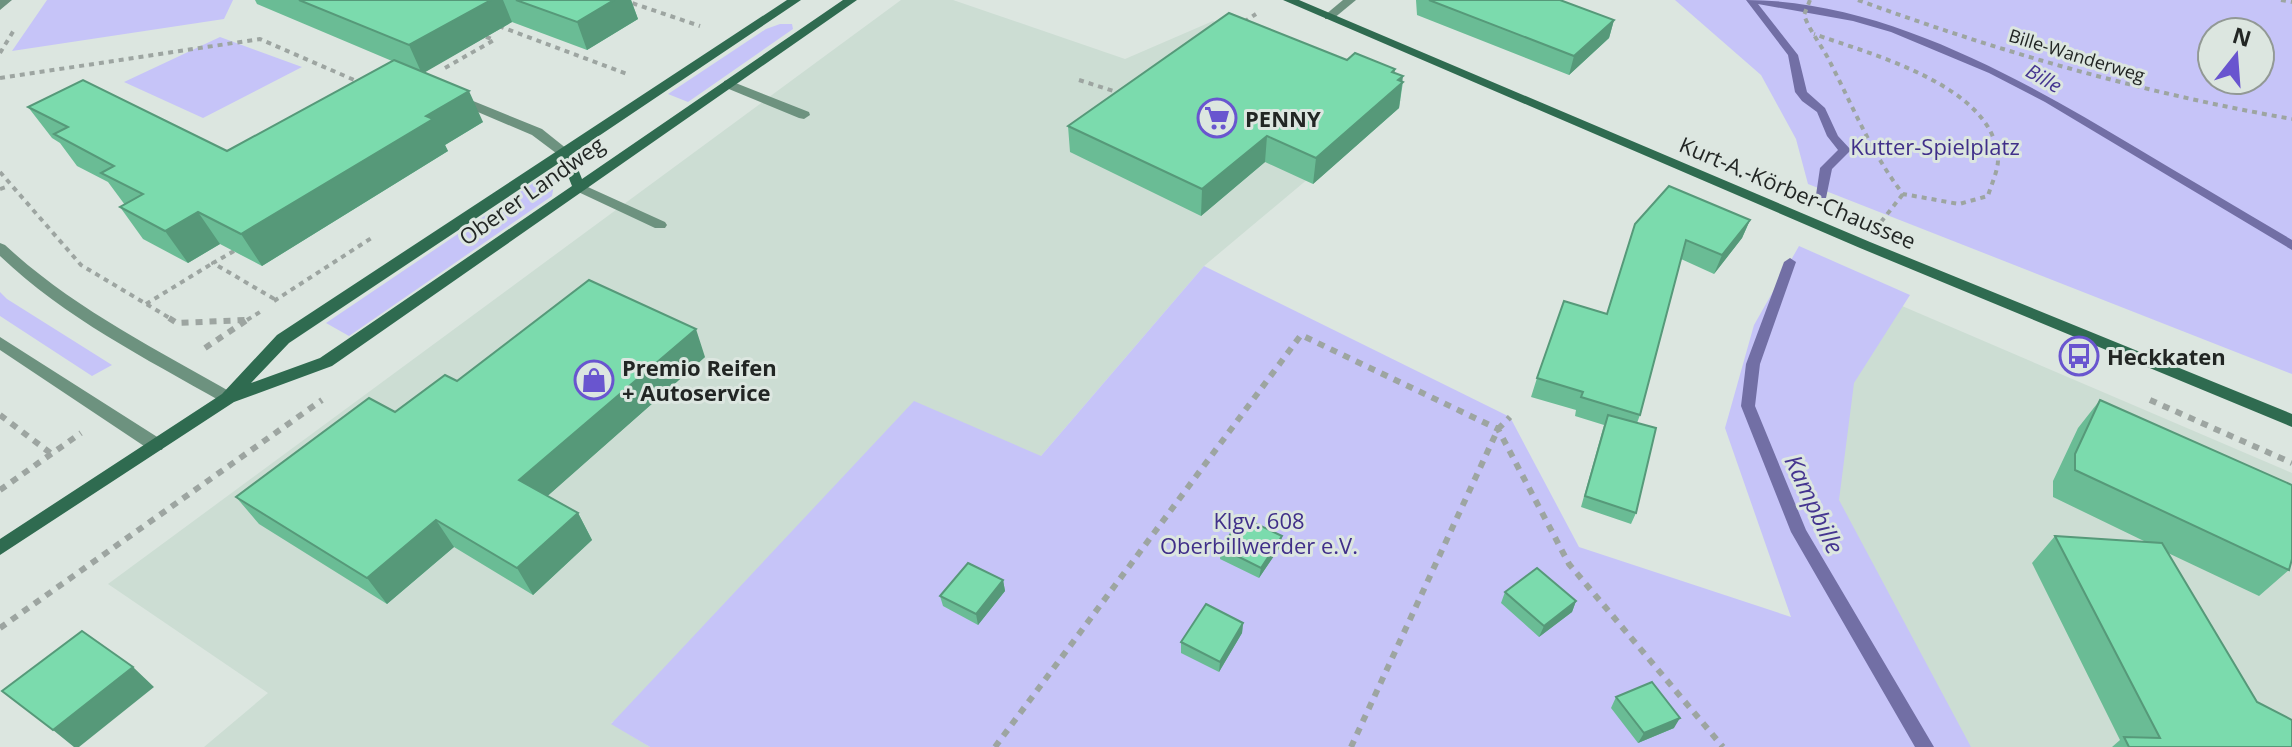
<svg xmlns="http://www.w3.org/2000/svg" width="2292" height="747" font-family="'Open Sans',sans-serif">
	<rect width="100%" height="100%" fill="#dce6e0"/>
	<path fill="#ccddd3" d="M 901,0 L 953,0 L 1125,59 L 1213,21 L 1402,100 L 1204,266 L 1041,456 L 611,723 L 650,747 L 204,747 L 268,693 L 108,584 Z
		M 1804,264 L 2292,473 L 2292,747 L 1947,747 L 1776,407 Z"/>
	<path fill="#c6c4f8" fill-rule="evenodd" d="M 47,0 L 233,0 L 224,19 L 12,51 Z
		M 1675,0 L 2292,0 L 2292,374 L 1808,184 L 1796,139 L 1761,75 ZM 2212,32 L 2260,32 L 2260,80 L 2212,80 Z
		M 780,24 L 792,24 L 793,29 L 688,102 L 668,94 L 766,29 Z
		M 220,37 L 302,67 L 203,118 L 124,82 Z
		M 557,167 L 552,196 L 349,336 L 326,323 Z
		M 1799,246 L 1910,295 L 1854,383 L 1839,500 L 1971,747 L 650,747 L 611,724 L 914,401 L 1041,456 L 1204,266 L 1510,417 L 1579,547 L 1791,617 L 1725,428 L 1754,325 Z
		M 0,292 L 7,299 L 112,365 L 92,376 L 0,316 Z"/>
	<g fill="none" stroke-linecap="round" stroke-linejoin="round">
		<path fill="#726fa5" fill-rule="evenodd" d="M 1746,0 C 1883,0 2020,78 2135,147 C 2187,178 2240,209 2292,240 L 2292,250 L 2045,102 L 1989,73 L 1891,32 L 1853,21 L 1758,4 L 1798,55 L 1807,92 L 1825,108 L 1838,136 L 1851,150 L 1832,169 L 1826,198 L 1818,198 L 1816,195 L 1820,168 L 1838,150 L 1827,136 L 1817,112 L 1802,101 L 1795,92 L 1788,55 Z
			M 1790,258 L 1796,262 L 1760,364 L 1755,406 L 1806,530 L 1934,747 L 1915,747 L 1791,532 L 1741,406 L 1746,364 L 1784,262 Z"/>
		<path stroke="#9da5a1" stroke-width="4" stroke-dasharray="5 5" stroke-linecap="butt" d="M 623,0 L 700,26
			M 1810,0 L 1804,15 C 1810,32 1823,47 1831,64 C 1854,109 1872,154 1903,194 L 1959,204 L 1988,196 C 1991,185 1998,171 1998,160 C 1996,86 1870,54 1814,34
			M 1858,0 C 2000,52 2143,93 2292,119
			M 2281,0 L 2292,2
			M 1244,22 L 1256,14
			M 499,26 L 627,74
			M 0,53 L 14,30
			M 445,68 L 494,40 L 481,35
			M 0,78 L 260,39 L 361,83
			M 1079,80 L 1120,93
			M 0,172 L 81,265 L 173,320
			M 0,189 L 9,186
			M 1881,222 L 1903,194
			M 234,251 L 213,263 L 276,300
			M 274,301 L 373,237
			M 146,304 L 213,263
			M 238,320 L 246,320
			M 247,320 L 260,312"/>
		<path stroke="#9da5a1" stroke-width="6" stroke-dasharray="7 7" stroke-linecap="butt" d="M 169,318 L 177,323 L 246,320
			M 205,348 L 250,318
			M 2150,400 L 2292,463
			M 0,415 L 53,455
			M 0,490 L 81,433
			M 0,628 L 322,400
			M 995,747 L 1301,335 L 1498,429 L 1569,564 L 1723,747
			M 1351,747 L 1498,429 L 1510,417"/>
		<path fill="#6d927f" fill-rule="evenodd" d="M 728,80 L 809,112 L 810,115 L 804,119 L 799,118 L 724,87 L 724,81 Z
			M 456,94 L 542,129 L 572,153 L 570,156 L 560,156 L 532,135 L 452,101 L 452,95 Z
			M 579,183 L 665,222 L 667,225 L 665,228 L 655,228 L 574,190 L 572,187 Z"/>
		<path fill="#6d927f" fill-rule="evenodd" d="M 1343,0 L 1356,0 L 1333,19 L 1325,19 L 1325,15 Z"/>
		<path fill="#6d927f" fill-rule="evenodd" d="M 0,0 L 12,0 L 0,10 Z
			M 0,243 L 5,245 C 73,308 154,348 234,394 L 236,398 L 234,402 L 222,402 C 145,358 65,318 0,256 Z
			M 0,337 L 162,440 L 164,445 L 162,450 L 150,450 L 0,350 Z"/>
		<path fill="#2f6b50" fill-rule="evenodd" d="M 787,0 L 801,0 L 572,154 L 582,179 L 843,0 L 857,0 L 332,366 L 234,402 L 0,555 L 0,539 L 222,394 L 277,335 ZM 562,161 L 572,186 L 320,358 L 251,383 L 289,343 Z
			M 1283,0 L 1299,0 L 1870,242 L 2292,414 L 2292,427 L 1860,248 Z"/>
	</g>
	<path fill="#6abc95" d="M 255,0 L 631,0 L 638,19 L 587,50 L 512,22 L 424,72 L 483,122 L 445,145 L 448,151 L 262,266 L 220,244 L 188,263 L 143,239 L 120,207 L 125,205 L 108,182 L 77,166 L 60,143 L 52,138 L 28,107 L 227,151 L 392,61 L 257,4 Z
		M 1416,0 L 1560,0 L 1614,20 L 1609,38 L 1569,75 L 1417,15 Z
		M 1347,60 L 1395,69 L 1394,72 L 1403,82 L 1399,108 L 1313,184 L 1265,162 L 1201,216 L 1070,152 L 1068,126 Z
		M 1750,220 L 1742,238 L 1714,274 L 1681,259 L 1640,415 L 1637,423 L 1636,513 L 1631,524 L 1581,507 L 1604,425 L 1575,416 L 1576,410 L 1531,397 L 1537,378 L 1607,313 L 1635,224 Z
		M 705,357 L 547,496 L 578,513 L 592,540 L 533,595 L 454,547 L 387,604 L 259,524 L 236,497 L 457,381 Z
		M 2100,400 L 2289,570 L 2259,596 L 2168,553 L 2257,702 L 2292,747 L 2112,747 L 2120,740 L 2032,563 L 2055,536 L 2146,542 L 2053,497 L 2053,481 L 2078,428 Z
		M 1280,547 L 1259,578 L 1220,559 L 1221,548 Z
		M 1003,580 L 1005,591 L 978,625 L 943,606 L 940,596 Z
		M 1505,592 L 1576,601 L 1572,612 L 1539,637 L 1501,603 Z
		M 1243,623 L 1242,633 L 1219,672 L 1181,653 L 1181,642 Z
		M 1616,697 L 1674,728 L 1638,743 L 1611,708 Z"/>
	<path fill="#569979" d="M 491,0 L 503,0 L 512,22 L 422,74 L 409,45 Z
		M 614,0 L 631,0 L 638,19 L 587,50 L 577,22 Z
		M 1614,20 L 1609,38 L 1569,75 L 1574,56 Z
		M 1395,69 L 1391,92 L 1398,80 L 1403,76 L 1399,108 L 1313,184 L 1316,158 Z
		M 469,91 L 483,122 L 445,145 L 448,151 L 262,266 L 241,234 L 426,116 Z
		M 1267,136 L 1265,162 L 1201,216 L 1202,189 Z
		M 198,212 L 220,244 L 188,263 L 165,231 Z
		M 1750,220 L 1742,238 L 1714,274 L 1722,255 Z
		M 696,329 L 705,357 L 534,508 L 519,480 Z
		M 578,513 L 592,540 L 533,595 L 517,568 Z
		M 436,520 L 454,547 L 387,604 L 367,578 Z
		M 1282,536 L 1280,547 L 1259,578 L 1261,568 Z
		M 1003,580 L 1005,591 L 978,625 L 976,614 Z
		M 1576,601 L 1572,612 L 1539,637 L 1544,626 Z
		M 1243,623 L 1242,633 L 1219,672 L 1220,662 Z
		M 133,667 L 154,687 L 79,747 L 74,747 L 53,730 Z
		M 1680,718 L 1674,728 L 1638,743 L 1644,733 Z"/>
	<path fill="#7bdbad" stroke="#569979" stroke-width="2" d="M 299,0 L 491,0 L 409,45 Z
		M 516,0 L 614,0 L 577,22 Z
		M 1429,0 L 1560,0 L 1614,20 L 1574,56 Z
		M 1229,13 L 1347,60 L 1355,53 L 1395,69 L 1392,72 L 1403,76 L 1398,80 L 1403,82 L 1316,158 L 1267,136 L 1202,189 L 1068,126 Z
		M 394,60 L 469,91 L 426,116 L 433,119 L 241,234 L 198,212 L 165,231 L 120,207 L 143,194 L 101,173 L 114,166 L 54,134 L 68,127 L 28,107 L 83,80 L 227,151 Z
		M 1669,186 L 1750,220 L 1722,255 L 1686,240 L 1640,415 L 1581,397 L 1583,392 L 1537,378 L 1564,301 L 1607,314 L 1635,224 Z
		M 589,280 L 696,329 L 519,480 L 578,513 L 517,568 L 436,520 L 367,578 L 236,497 L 369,398 L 395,412 L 445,375 L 457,381 Z
		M 2100,400 L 2292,485 L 2292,559 L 2289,570 L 2075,470 L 2075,454 Z
		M 1608,415 L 1656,428 L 1636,513 L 1585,496 Z
		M 1242,517 L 1282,536 L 1261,568 L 1221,548 Z
		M 2055,536 L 2162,543 L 2257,702 L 2292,720 L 2292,747 L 2129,747 L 2124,737 L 2160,738 Z
		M 968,563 L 1003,580 L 976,614 L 940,596 Z
		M 1537,568 L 1576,601 L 1544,626 L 1505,592 Z
		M 1206,604 L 1243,623 L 1220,662 L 1181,642 Z
		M 82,631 L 133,667 L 53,730 L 2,691 Z
		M 1652,682 L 1680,718 L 1644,733 L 1616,697 Z"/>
	<defs>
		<g id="supermarket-ring" transform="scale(2)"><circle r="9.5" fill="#dce6e0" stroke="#6955cf" stroke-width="1.5"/><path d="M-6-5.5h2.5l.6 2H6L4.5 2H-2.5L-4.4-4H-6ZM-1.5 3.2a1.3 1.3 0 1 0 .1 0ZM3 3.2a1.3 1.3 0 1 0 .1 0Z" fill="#6955cf"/></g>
		<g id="bus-ring" transform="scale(2)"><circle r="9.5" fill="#dce6e0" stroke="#6955cf" stroke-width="1.5"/><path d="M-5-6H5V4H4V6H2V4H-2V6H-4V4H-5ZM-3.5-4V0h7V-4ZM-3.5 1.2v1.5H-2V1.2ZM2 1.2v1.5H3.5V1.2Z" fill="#6955cf"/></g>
		<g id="shop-ring" transform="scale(2)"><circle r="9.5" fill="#dce6e0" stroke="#6955cf" stroke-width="1.5"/><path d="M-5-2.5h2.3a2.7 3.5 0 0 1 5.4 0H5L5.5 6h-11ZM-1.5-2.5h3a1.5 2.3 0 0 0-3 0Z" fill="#6955cf"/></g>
	</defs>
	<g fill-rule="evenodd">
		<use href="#supermarket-ring" x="1217" y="118"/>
		<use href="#bus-ring" x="2079" y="356"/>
		<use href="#shop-ring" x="594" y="380"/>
	</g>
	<g text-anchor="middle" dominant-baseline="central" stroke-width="6" stroke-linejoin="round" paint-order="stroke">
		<g font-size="18" fill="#222624" stroke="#dce6e0">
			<text transform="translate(2077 55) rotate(17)">Bille-Wanderweg</text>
		</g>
		<g font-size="20" font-style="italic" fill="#453590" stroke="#dce6e0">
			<text transform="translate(2044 78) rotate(30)">Bille</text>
		</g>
		<g font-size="22" font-weight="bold" fill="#222624" stroke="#dce6e0" text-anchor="start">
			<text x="1245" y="118">PENNY</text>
			<text x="2107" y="356">Heckkaten</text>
			<text x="622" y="367">Premio Reifen<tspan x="622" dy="25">+ Autoservice</tspan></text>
		</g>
		<g font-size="22" fill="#402f89" stroke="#dce6e0">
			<text x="1935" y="146">Kutter-Spielplatz</text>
			<text x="1259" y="520">Klgv. 608<tspan x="1259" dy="25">Oberbillwerder e.V.</tspan></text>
		</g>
		<g font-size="22" fill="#222624" stroke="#dce6e0">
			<text transform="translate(531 190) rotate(-35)">Oberer Landweg</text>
			<text transform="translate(1798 192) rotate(23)">Kurt-A.-Körber-Chaussee</text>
		</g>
		<g font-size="24" font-style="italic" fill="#453590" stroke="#dce6e0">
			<text transform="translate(1815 504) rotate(65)">Kampbille</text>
		</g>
	</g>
	<g transform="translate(2236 56) rotate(17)"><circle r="38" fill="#dce6e0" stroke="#929995" stroke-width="2"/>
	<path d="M0-6L14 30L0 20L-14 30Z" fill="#6955cf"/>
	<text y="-12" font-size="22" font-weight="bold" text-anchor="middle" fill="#222624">N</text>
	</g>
</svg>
